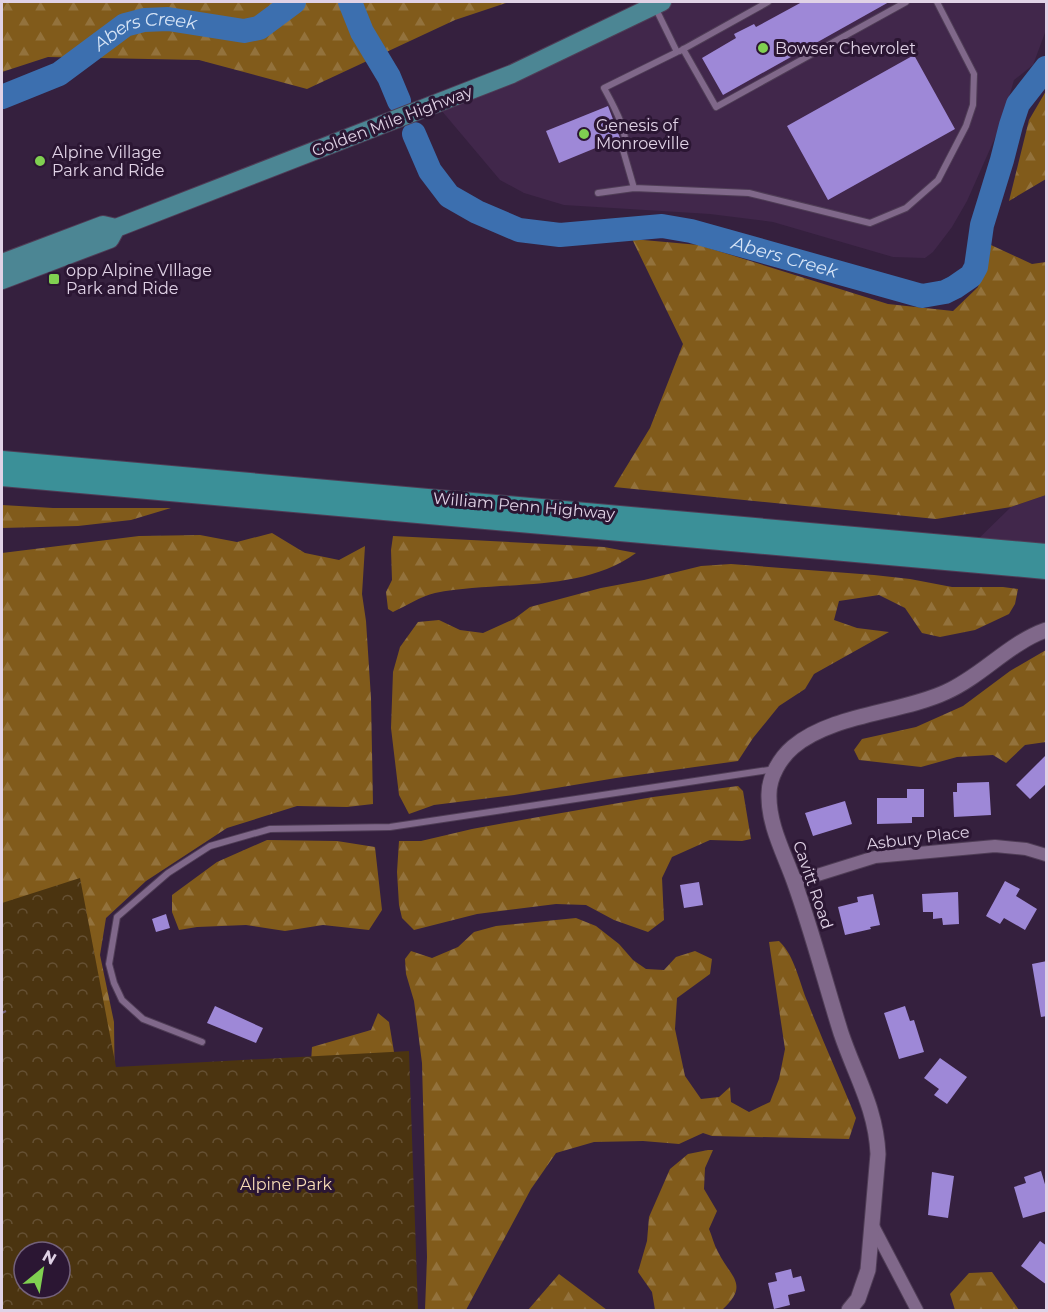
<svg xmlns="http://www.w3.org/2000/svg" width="1048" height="1312" font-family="Montserrat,sans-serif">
	<defs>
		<pattern id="forest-firs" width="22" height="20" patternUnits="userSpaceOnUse" patternTransform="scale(1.5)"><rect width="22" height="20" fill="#815b1b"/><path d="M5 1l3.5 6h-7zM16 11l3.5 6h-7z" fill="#93723c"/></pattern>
		<pattern id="park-crowns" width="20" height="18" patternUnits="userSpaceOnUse" patternTransform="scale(1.5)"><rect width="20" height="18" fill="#4b3410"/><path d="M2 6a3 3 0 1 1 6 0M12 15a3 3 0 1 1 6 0" fill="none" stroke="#655033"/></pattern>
	</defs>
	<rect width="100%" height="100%" fill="#35203e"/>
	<path fill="#41274b" d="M 662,2 L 1046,2 L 1046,30 L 1033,65 L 1014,80 L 1002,122 L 967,201 L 952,227 L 933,252 L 925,258 L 893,257 L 773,222 L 710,214 L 564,205 L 524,193 L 500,180 L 436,104 Z
		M 1046,495 L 1046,553 L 971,546 L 1011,507 Z"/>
	<path fill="url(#forest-firs)" fill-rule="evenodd" d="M 2,2 L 509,2 L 455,20 L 307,89 L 199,60 L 48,57 L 2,72 Z
		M 1046,91 L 1046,179 L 1009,201 L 1029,120 Z
		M 632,239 L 699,245 L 888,304 L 953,311 L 978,287 L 991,245 L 1032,264 L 1046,262 L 1046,495 L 1011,507 L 936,519 L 614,487 L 650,428 L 683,344 Z
		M 2,505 L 53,508 L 171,508 L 131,520 L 78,526 L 2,528 Z
		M 272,533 L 305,553 L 339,560 L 365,546 L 362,594 L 366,621 L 371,698 L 373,804 L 347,807 L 297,806 L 227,828 L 146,881 L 106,918 L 100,955 L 114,1022 L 115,1105 L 310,1077 L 312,1047 L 371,1030 L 378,1013 L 389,1022 L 396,1064 L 398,1172 L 2,1310 L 2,553 L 139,536 L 200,535 L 237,542 ZM 24,1252 L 60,1252 L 60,1288 L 24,1288 Z
		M 393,536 L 604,547 L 636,553 C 579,594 501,580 435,593 C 421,596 406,606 393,612 L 388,609 L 386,592 L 392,580 L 391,550 Z
		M 731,564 L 874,575 L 910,579 L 952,587 L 1003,587 L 1018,589 L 1015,604 L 1009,614 L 975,630 L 940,637 L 922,633 L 905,608 L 879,595 L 839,601 L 834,620 L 857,628 L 889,632 L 814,674 L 805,689 L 779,706 L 753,738 L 738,761 L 616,778 L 514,795 L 434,805 L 409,814 L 399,795 L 391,728 L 393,672 L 400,647 L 418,622 L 439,620 L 460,630 L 483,633 L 514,619 L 530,607 L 601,588 L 644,580 L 701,566 Z
		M 1046,650 L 1046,742 L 1025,745 L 1006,763 L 993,755 L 957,757 L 921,767 L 859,760 L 854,750 L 862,739 L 916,727 L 963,706 L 1010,671 Z
		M 738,786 L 743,791 L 751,839 L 742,841 L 710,840 L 672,857 L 662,878 L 664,920 L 648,932 L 614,920 L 586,905 L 556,904 L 477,914 L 414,930 L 402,918 L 399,905 L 397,872 L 399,841 L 421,841 L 472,829 L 527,819 L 653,797 Z
		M 267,840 L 337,841 L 375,847 L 382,910 L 369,930 L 323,925 L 285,931 L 246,925 L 197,927 L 179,930 L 172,912 L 172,895 L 217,862 Z
		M 576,918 L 596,926 L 619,944 L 633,960 L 646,969 L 664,970 L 676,957 L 695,951 L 712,959 L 710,974 L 677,998 L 675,1029 L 685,1076 L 701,1099 L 719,1097 L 730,1087 L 731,1102 L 749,1112 L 770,1102 L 779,1079 L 785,1049 L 769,942 L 779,941 C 795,956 799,982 808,1003 C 823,1042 840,1079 856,1118 L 849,1139 L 712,1136 L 703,1133 L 679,1144 L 643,1141 L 594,1142 L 556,1153 L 531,1189 L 466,1310 L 425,1310 L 427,1257 L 422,1063 L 414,1001 L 406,974 L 405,959 L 411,951 L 432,958 L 458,947 L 474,932 L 496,926 Z
		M 708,1150 L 713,1150 L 705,1168 L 704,1189 L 717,1211 L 709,1229 C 712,1236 714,1245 718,1252 C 731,1278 750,1284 722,1310 L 655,1310 L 652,1292 L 638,1272 L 647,1241 L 649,1217 L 670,1169 L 688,1154 Z
		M 992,1272 L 1019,1310 L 955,1310 L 950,1294 L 969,1273 Z
		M 559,1274 L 607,1310 L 528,1310 Z"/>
	<path fill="url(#park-crowns)" fill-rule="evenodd" d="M 80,878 L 116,1067 L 409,1051 L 418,1310 L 2,1310 L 2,903 ZM 24,1252 L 60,1252 L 60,1288 L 24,1288 Z"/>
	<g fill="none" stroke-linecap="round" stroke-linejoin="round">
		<g stroke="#3c6faf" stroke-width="24">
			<path d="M 350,2 L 362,32 L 389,77 L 399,101"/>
			<path id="s1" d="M 2,97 L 59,74 L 125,25 L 144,20 L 168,19 L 244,31 L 259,28 L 294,2"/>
			<path id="s2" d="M 414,134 L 430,171 L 449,196 L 477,212 L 519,230 L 560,235 L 662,226 L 691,231 L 922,296 L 945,292 L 955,287 L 971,276 L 976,267 L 982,225 L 1002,160 L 1011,125 L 1018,104 L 1046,68"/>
		</g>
	</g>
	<path fill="#9e88d7" d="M 802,2 L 889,2 L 723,95 L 702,58 L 736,38 L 734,34 L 754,24 L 756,27 Z
		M 914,55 L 955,129 L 828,200 L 787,126 Z
		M 608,106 L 620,138 L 559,163 L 546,131 Z
		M 1047,754 L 1047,783 L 1030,799 L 1016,785 Z
		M 989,782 L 991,815 L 954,817 L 953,792 L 957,792 L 957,783 Z
		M 907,789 L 924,789 L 924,817 L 912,817 L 912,823 L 877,824 L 877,798 L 907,798 Z
		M 845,801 L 852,824 L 813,836 L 805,813 Z
		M 1005,881 L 1020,889 L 1016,896 L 1037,909 L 1025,930 L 1004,918 L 1000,924 L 986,916 Z
		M 699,882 L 703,905 L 684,908 L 680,885 Z
		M 958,892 L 959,924 L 943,925 L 942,918 L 933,919 L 933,912 L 923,912 L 922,894 Z
		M 873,894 L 880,925 L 870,927 L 871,929 L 845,935 L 838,907 L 858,902 L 857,897 Z
		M 166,914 L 170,928 L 156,932 L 152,919 Z
		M 1047,961 L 1047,1016 L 1041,1017 L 1032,964 Z
		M 215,1006 L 263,1028 L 256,1043 L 207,1023 Z
		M 905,1006 L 910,1021 L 914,1020 L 924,1052 L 899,1059 L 884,1013 Z
		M 940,1058 L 967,1077 L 947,1104 L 934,1095 L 939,1089 L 924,1078 Z
		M 1041,1171 L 1047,1191 L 1047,1211 L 1023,1218 L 1014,1187 L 1026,1183 L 1024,1177 Z
		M 932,1172 L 954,1176 L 948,1218 L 928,1215 Z
		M 1040,1241 L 1047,1246 L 1047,1285 L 1021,1266 Z
		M 791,1269 L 793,1278 L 801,1276 L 805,1291 L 788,1295 L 790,1305 L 774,1309 L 768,1283 L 777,1281 L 775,1273 Z"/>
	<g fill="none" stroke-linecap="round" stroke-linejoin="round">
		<g stroke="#4f3d56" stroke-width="8">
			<path id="service" d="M 655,7 L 677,52 L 604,88 C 611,101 632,137 623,150 L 634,188 L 749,193 L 870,223 L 906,208 L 938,180 L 966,126 L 973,105 L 974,74 L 937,2
				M 683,49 L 716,107 L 906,2
				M 680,51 L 768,2
				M 598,193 L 634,188
				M 202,1042 L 143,1019 L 122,1000 L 114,983 L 109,964 L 117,917 L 168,873 L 210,846 L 270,829 L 390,827 L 775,769"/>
		</g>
		<g stroke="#4f3d56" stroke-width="14">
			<path id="minor" d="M 795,882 L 875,857 L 995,846 L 1026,849 L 1046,855
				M 872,1224 L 917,1310"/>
		</g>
		<g stroke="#4f3d56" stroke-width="17">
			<path id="tertiary" d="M 849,1310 L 858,1299 L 868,1270 L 878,1154 C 876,1108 855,1075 841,1033 C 825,982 812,931 794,881 C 784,853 768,824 769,794 C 769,777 780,758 793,747 C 832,714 901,713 946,692 C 982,676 1009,643 1046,630"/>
		</g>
		<g stroke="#4f3d56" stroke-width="20">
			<path id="primary" d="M 2,263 L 103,225 L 116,228 L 512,74 L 662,2
				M 2,280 L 110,239 L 116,228"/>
		</g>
		<g stroke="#4f3d56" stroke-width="20">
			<path id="trunk" d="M 2,460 L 1046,553
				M 2,477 L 1046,570"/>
		</g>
		<path stroke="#77657f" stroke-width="2" stroke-dasharray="4.5 4.5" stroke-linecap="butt" d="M 2,1013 L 8,1010"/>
		<use href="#service" stroke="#80688a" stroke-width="6"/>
		<use href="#minor" stroke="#80688a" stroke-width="12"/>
		<use href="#tertiary" stroke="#80688a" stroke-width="15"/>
		<use href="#primary" stroke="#4c8694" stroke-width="18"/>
		<use href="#trunk" stroke="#3b9098" stroke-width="18"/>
	</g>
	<g fill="#80d051" stroke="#2b1633" stroke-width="2">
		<circle cx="763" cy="48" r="6"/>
		<circle cx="584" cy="134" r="6"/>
		<circle cx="40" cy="161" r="6"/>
		<rect x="48" y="273" width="12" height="12" rx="3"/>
	</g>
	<g text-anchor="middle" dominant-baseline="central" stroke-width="6" stroke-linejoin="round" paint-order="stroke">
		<g font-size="16" fill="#e0d2e6" stroke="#2b1633" text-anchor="start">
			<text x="775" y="48">Bowser Chevrolet</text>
			<text x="596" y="125">Genesis of<tspan x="596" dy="18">Monroeville</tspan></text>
			<text x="52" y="152">Alpine Village<tspan x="52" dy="18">Park and Ride</tspan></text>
			<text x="66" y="270">opp Alpine VIllage<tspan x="66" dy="18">Park and Ride</tspan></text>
		</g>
		<g font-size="16" fill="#e0d2e6" stroke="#2b1633">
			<text transform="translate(392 121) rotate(-21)">Golden Mile Highway</text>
			<text transform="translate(524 506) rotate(5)">William Penn Highway</text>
			<text transform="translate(918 838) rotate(-7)">Asbury Place</text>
			<text transform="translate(813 885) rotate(71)">Cavitt Road</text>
		</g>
		<g font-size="16" fill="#f8dcb7" stroke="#2b1633">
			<text x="286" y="1184">Alpine Park</text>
		</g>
		<g font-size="18" font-style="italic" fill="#d6e4f6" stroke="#2b1633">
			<text stroke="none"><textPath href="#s1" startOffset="162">Abers Creek</textPath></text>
			<text stroke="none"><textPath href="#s2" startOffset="420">Abers Creek</textPath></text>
		</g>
	</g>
	<rect width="1048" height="1312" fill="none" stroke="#e0d2e6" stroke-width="6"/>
	<g transform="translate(42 1270) rotate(30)"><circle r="28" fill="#2b1633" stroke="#73617b" stroke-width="1.5"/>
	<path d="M0-4.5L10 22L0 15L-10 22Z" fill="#80d051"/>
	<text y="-9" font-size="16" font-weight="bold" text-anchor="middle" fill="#e0d2e6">N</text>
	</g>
</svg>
